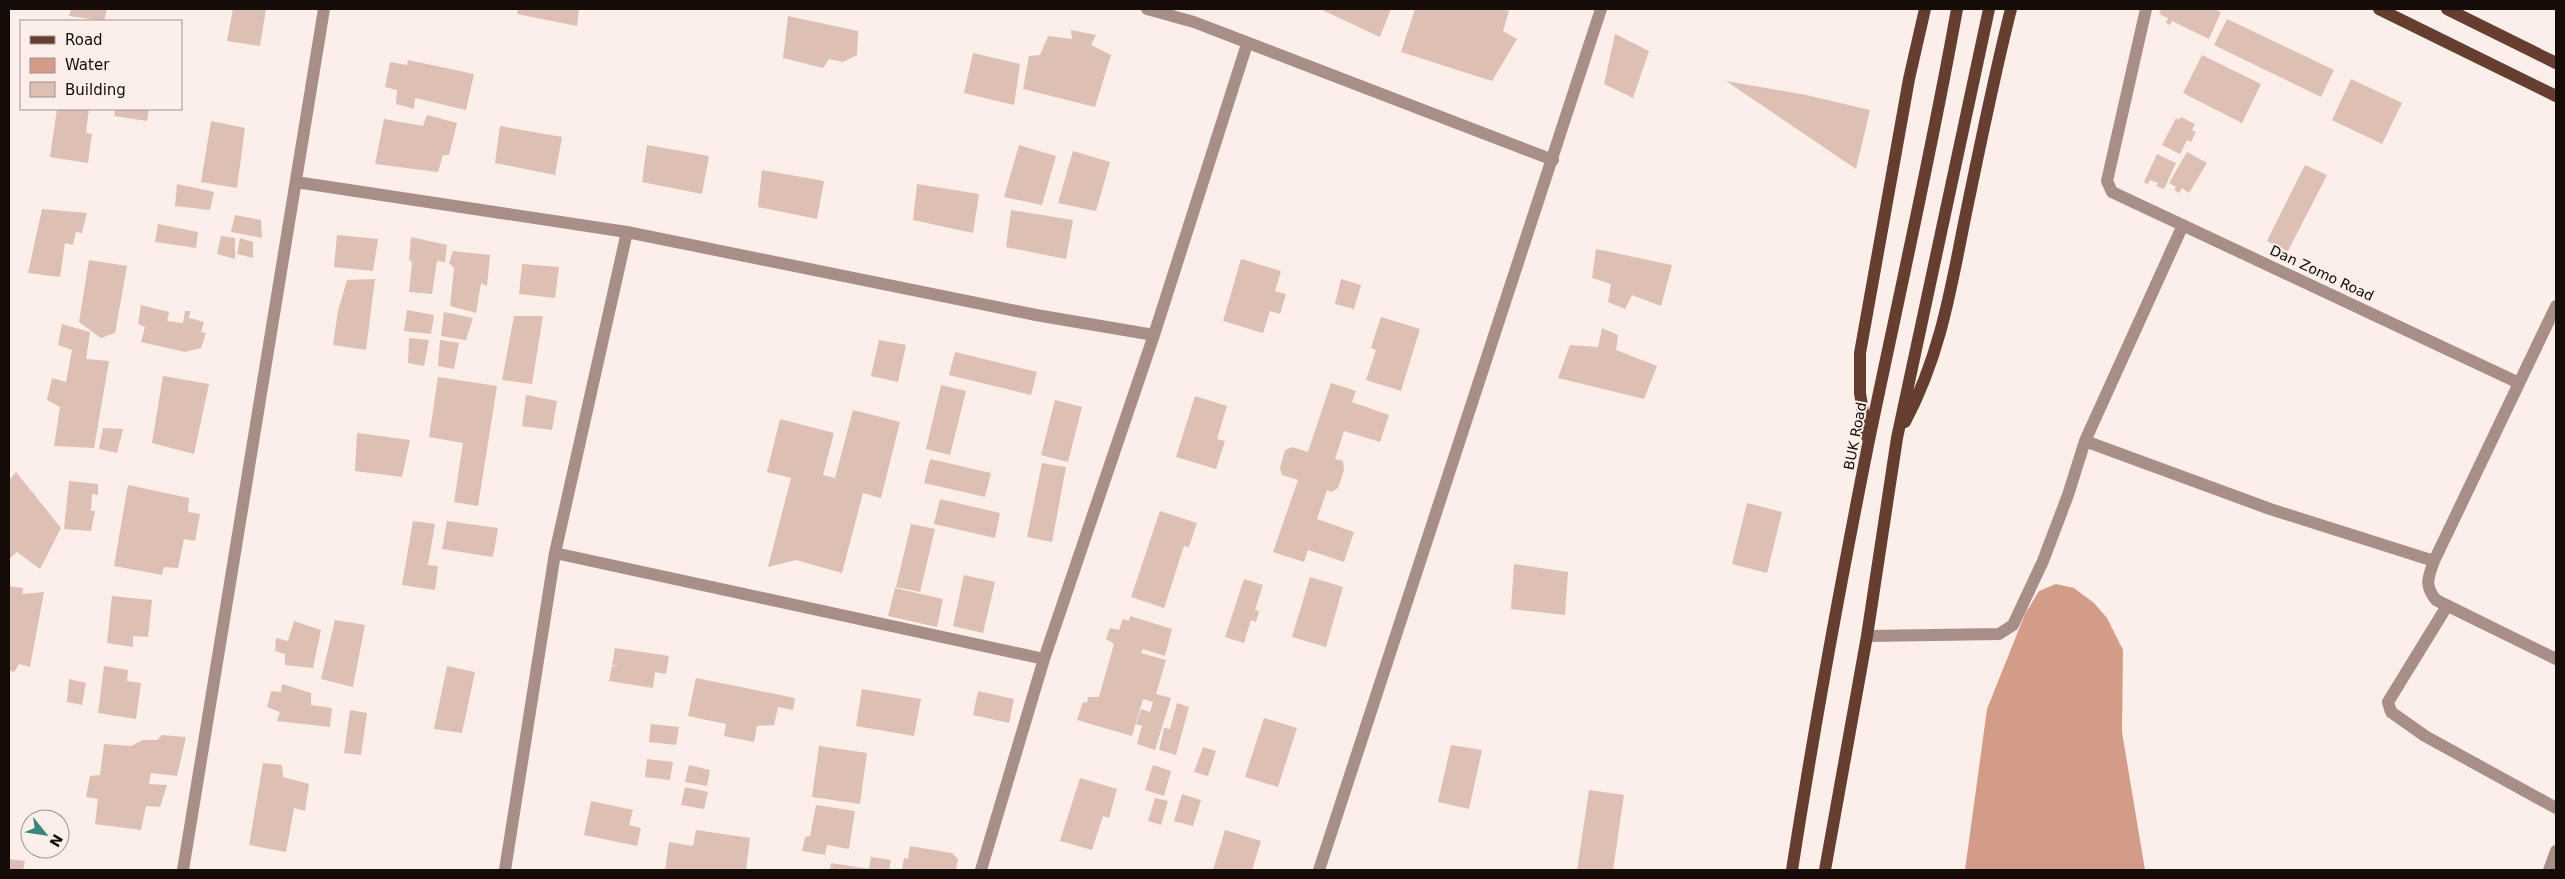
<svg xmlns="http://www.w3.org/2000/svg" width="2565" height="879" font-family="'DejaVu Sans',sans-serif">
	<rect width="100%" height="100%" fill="#fcefea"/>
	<path fill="#d39c89" d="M 2056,584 L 2074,588 L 2094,603 L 2107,618 L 2123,650 L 2122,732 L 2145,870 L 1965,870 L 1987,709 L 2025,614 L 2039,591 Z"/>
	<path fill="#ddbfb4" d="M 71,9 L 107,9 L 104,21 L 69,16 Z
		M 233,9 L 266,9 L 260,46 L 227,41 Z
		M 518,9 L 579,9 L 577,26 L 517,14 Z
		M 1320,9 L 1391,9 L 1380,37 Z
		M 1415,9 L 1501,9 L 1509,11 L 1503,31 L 1517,39 L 1492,81 L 1401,52 Z
		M 2161,9 L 2214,9 L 2221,12 L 2209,39 L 2172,21 L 2170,25 L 2166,23 L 2168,18 L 2159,14 Z
		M 788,16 L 858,31 L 857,55 L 843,62 L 829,59 L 823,68 L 783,58 Z
		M 2227,19 L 2334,70 L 2321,97 L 2214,45 Z
		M 1071,30 L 1096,35 L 1091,45 L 1111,55 L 1095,107 L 1023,89 L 1029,56 L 1040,55 L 1048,36 L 1072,39 Z
		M 1615,34 L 1649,51 L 1633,98 L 1604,84 Z
		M 973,53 L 1020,64 L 1014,105 L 964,93 Z
		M 2202,55 L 2261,84 L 2242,123 L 2183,93 Z
		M 408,60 L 474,74 L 466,110 L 415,98 L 414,109 L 396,104 L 397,90 L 385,87 L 390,62 L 407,65 Z
		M 2351,79 L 2402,103 L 2382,144 L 2332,120 Z
		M 1726,81 L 1806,95 L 1870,110 L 1856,169 Z
		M 57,109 L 89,109 L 86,133 L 92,134 L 88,163 L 50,157 Z
		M 115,109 L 149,109 L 147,121 L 114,116 Z
		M 427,115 L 457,123 L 449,155 L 443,155 L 438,172 L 375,164 L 384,119 L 423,126 Z
		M 2181,117 L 2195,124 L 2192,130 L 2196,132 L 2191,142 L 2187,140 L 2180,154 L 2162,145 L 2176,118 L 2179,120 Z
		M 211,121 L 245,128 L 237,188 L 201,182 Z
		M 500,126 L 562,137 L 555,175 L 495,163 Z
		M 647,145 L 709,156 L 702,194 L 642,182 Z
		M 1019,145 L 1056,156 L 1042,205 L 1004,197 Z
		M 1073,151 L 1110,162 L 1096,211 L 1058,203 Z
		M 2187,152 L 2207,163 L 2189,193 L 2182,188 L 2179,193 L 2174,190 L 2176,187 L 2169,183 Z
		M 2157,154 L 2176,163 L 2164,189 L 2156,186 L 2158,183 L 2150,180 L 2148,184 L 2144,182 Z
		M 2305,165 L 2327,175 L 2288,251 L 2267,241 Z
		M 762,170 L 824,181 L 817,219 L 758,207 Z
		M 177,184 L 214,192 L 210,210 L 175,206 Z
		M 917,184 L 979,194 L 973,233 L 913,220 Z
		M 42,209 L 87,213 L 82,233 L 76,232 L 73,245 L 65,243 L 60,277 L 28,273 Z
		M 1011,210 L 1073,220 L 1066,259 L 1006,247 Z
		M 235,215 L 261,220 L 262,238 L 231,232 Z
		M 158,224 L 198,232 L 196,248 L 155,242 Z
		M 337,235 L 378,239 L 373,271 L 334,267 Z
		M 221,236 L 235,238 L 235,259 L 217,254 Z
		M 411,237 L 447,245 L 445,262 L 437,261 L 432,294 L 409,292 L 412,262 L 409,260 Z
		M 240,238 L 253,242 L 253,258 L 237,254 Z
		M 1596,249 L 1672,265 L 1661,306 L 1632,295 L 1625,309 L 1608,302 L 1611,284 L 1592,278 Z
		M 453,251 L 490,255 L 487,286 L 481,283 L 476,313 L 450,306 L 454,268 L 449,263 Z
		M 1241,259 L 1281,271 L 1275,291 L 1286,294 L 1280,314 L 1270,311 L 1263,333 L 1223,321 Z
		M 89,260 L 127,266 L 115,333 L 101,338 L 79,322 Z
		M 522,264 L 559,267 L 555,298 L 519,294 Z
		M 375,279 L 366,350 L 333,345 L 338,311 L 347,280 Z
		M 1341,279 L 1361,285 L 1354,309 L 1335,304 Z
		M 141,305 L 169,312 L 167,321 L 183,323 L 185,311 L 190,311 L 189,318 L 204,322 L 201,332 L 206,333 L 201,348 L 185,352 L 141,342 L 145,327 L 138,324 Z
		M 407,310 L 434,315 L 431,334 L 404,331 Z
		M 444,312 L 473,318 L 466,340 L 441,336 Z
		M 514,316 L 543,316 L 532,384 L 502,380 Z
		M 1381,317 L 1420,329 L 1401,391 L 1366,380 L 1376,350 L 1371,348 Z
		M 62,324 L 90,332 L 86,359 L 109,361 L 94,448 L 54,446 L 60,407 L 47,400 L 52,378 L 66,382 L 72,350 L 58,345 Z
		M 1602,328 L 1618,335 L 1616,350 L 1657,366 L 1644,399 L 1558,378 L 1570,345 L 1598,347 Z
		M 409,338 L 429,340 L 424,366 L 408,363 Z
		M 440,340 L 459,343 L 454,369 L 438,366 Z
		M 879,340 L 906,345 L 898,382 L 871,376 Z
		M 955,352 L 1037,372 L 1031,395 L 949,375 Z
		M 163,376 L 209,384 L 194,454 L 152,443 Z
		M 438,377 L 497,386 L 478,506 L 454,502 L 463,443 L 429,437 Z
		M 1331,383 L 1356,391 L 1352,402 L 1389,415 L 1380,442 L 1344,431 L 1335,459 L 1343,461 L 1344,470 L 1338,488 L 1331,492 L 1327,490 L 1317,519 L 1354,532 L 1344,562 L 1308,550 L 1304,562 L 1273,552 L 1298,480 L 1282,475 L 1280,468 L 1285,450 L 1292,447 L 1308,452 Z
		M 941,385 L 966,391 L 950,455 L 926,449 Z
		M 526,395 L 557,401 L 552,430 L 522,426 Z
		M 1195,396 L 1227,406 L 1217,439 L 1225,441 L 1216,469 L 1176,457 Z
		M 1055,400 L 1082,407 L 1068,462 L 1041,455 Z
		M 853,410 L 900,422 L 881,498 L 863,493 L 842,573 L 796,560 L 768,567 L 791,478 L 767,472 L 780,419 L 834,433 L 823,475 L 835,478 Z
		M 103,428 L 123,429 L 117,453 L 99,449 Z
		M 357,433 L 410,440 L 402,477 L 355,471 Z
		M 930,459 L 991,473 L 985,497 L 924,483 Z
		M 1042,463 L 1066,467 L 1052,542 L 1027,537 Z
		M 16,472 L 61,528 L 40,569 L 17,552 L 9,559 L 9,480 Z
		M 69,481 L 98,484 L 98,495 L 92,494 L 91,511 L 95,511 L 91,531 L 64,529 Z
		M 128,485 L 189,498 L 188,512 L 200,514 L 195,541 L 184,539 L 178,568 L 164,567 L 162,575 L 114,566 Z
		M 940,499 L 1000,513 L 995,538 L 934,524 Z
		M 1747,503 L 1782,512 L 1767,573 L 1732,564 Z
		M 1160,511 L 1197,523 L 1189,547 L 1184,546 L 1164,608 L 1131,597 Z
		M 413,521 L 435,524 L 428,565 L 438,566 L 435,590 L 402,585 Z
		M 447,521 L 498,528 L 493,557 L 442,549 Z
		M 911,524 L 935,529 L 920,592 L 896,587 Z
		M 1514,564 L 1568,572 L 1565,615 L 1511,609 Z
		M 964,575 L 995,582 L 983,633 L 953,626 Z
		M 1310,577 L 1343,587 L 1326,647 L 1292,637 Z
		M 1244,579 L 1263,585 L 1255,610 L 1259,611 L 1256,622 L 1251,620 L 1244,643 L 1225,637 Z
		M 9,586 L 23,588 L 22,594 L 44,592 L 30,667 L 19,664 L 14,672 L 9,670 Z
		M 895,588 L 943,599 L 937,627 L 888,616 Z
		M 112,596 L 152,600 L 148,637 L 133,636 L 133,647 L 107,643 Z
		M 1130,616 L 1172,629 L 1165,656 L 1143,649 L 1141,653 L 1166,660 L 1156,694 L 1171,698 L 1155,750 L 1137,744 L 1142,726 L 1136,724 L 1141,709 L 1150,712 L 1153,702 L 1143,699 L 1132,736 L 1077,720 L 1083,702 L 1087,703 L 1088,697 L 1099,697 L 1114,644 L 1106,639 L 1110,628 L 1119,630 L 1123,619 L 1129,621 Z
		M 335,620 L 365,625 L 353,687 L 321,679 Z
		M 294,621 L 321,630 L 313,668 L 285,665 L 285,654 L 275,651 L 276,638 L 288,641 Z
		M 615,648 L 669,656 L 666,674 L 655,672 L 653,688 L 609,681 L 612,666 L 619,667 L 612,665 Z
		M 104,666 L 128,670 L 127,681 L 141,683 L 136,719 L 98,713 Z
		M 447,666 L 475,672 L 462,733 L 434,729 Z
		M 696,678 L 795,698 L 793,710 L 778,707 L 774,725 L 757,726 L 754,742 L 724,736 L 726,724 L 688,716 Z
		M 69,679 L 86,683 L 82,705 L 67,702 Z
		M 282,684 L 311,693 L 311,705 L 332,708 L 330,727 L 277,721 L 280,712 L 267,707 L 271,691 L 281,692 Z
		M 862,689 L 921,699 L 914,736 L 856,726 Z
		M 978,691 L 1014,699 L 1009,723 L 973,715 Z
		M 1177,703 L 1189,707 L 1176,755 L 1159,750 L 1164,728 L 1170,729 Z
		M 350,710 L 367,713 L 361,755 L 344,753 Z
		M 1264,718 L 1297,728 L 1278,787 L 1245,777 Z
		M 651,724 L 679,727 L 676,745 L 649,742 Z
		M 162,735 L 186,737 L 177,776 L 151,773 L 149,784 L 167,785 L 160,807 L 146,806 L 141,830 L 95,824 L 98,799 L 86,797 L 90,776 L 100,775 L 104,744 L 131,746 L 143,740 L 157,740 Z
		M 1451,745 L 1482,750 L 1469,809 L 1438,802 Z
		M 819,746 L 867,753 L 860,804 L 812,797 Z
		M 1203,747 L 1216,751 L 1208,776 L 1194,772 Z
		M 647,759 L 673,762 L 670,780 L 645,777 Z
		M 263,763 L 282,765 L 283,777 L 309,784 L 305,811 L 294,808 L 286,852 L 249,845 Z
		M 689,765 L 710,770 L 707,786 L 685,782 Z
		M 1153,765 L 1171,771 L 1164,796 L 1145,790 Z
		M 1080,778 L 1117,789 L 1109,818 L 1103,816 L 1092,850 L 1060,841 Z
		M 685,787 L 708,792 L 704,809 L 681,805 Z
		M 1589,790 L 1624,795 L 1613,870 L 1577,870 Z
		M 1182,794 L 1201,800 L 1193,826 L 1174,821 Z
		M 1155,798 L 1168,801 L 1161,825 L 1148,821 Z
		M 591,801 L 633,810 L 629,825 L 641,828 L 637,846 L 584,835 Z
		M 816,805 L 855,811 L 849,849 L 827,845 L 825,855 L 802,851 L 805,837 L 810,836 Z
		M 696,830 L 750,838 L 746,870 L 665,870 L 669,842 L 693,846 Z
		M 1225,830 L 1261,841 L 1252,870 L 1213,870 Z
		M 910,846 L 952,853 L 958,859 L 956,870 L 902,870 L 904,858 L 908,859 Z
		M 871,857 L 891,860 L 889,870 L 830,870 L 831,863 L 869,869 Z
		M 9,859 L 25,861 L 23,870 L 9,870 Z"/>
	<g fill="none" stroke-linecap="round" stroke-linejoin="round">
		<path stroke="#a78e86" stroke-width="12" d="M 1147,9 L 1194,22 L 1553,160
			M 2146,9 L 2107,181 L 2112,192 L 2519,383
			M 296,182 L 627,232 L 1036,315 L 1154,335
			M 2556,306 L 2434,561 C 2428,578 2424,585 2436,600 L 2556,659
			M 2085,441 L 2270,509 L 2434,561
			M 555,553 L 1044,659
			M 2447,606 L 2388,702 L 2391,712 L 2425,736 L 2556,808
			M 1867,636 L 1999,634 L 2013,625 L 2043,561 L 2068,495 L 2085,441 L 2183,225
			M 183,870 L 324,9
			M 505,870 L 555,553 L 627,232
			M 981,870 L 1044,659 L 1154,335 L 1247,44
			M 1319,870 L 1601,9
			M 2549,870 L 2556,851"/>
		<path stroke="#663e30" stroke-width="12" d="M 2379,9 L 2556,96
			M 2447,9 L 2556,63
			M 1905,422 C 1939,358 1950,294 1964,223 C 1979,151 1993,80 2011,9
			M 1867,437 L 1860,393 L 1860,353 L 1909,79 L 1925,9
			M 1792,870 C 1814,728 1840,586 1868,445 C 1898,300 1931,155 1957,9
			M 1825,870 L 1867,636 L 1897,438 L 1989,9"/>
	</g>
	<g text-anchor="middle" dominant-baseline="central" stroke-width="4" stroke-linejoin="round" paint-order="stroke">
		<g font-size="14" fill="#150b08" stroke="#fcefea">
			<text transform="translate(2322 273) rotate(25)">Dan Zomo Road</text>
			<text transform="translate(1855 436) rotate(-79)">BUK Road</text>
		</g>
	</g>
	<rect width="2565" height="879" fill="none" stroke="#150b08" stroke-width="20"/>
	<rect x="20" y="20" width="162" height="90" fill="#fcefea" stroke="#a09490"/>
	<rect x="30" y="36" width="25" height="8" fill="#663e30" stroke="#a09490"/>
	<text x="65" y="45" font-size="15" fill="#150b08">Road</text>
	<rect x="30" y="58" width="25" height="15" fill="#d39c89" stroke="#a09490"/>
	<text x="65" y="70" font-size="15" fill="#150b08">Water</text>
	<rect x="30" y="82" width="25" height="15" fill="#ddbfb4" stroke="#a09490"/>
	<text x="65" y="95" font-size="15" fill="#150b08">Building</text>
	<g transform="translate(45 834) rotate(120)"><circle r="24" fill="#fcefea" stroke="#a09490"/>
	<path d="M0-4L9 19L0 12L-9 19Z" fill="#3c8480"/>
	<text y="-8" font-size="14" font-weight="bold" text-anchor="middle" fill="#150b08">N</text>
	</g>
</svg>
